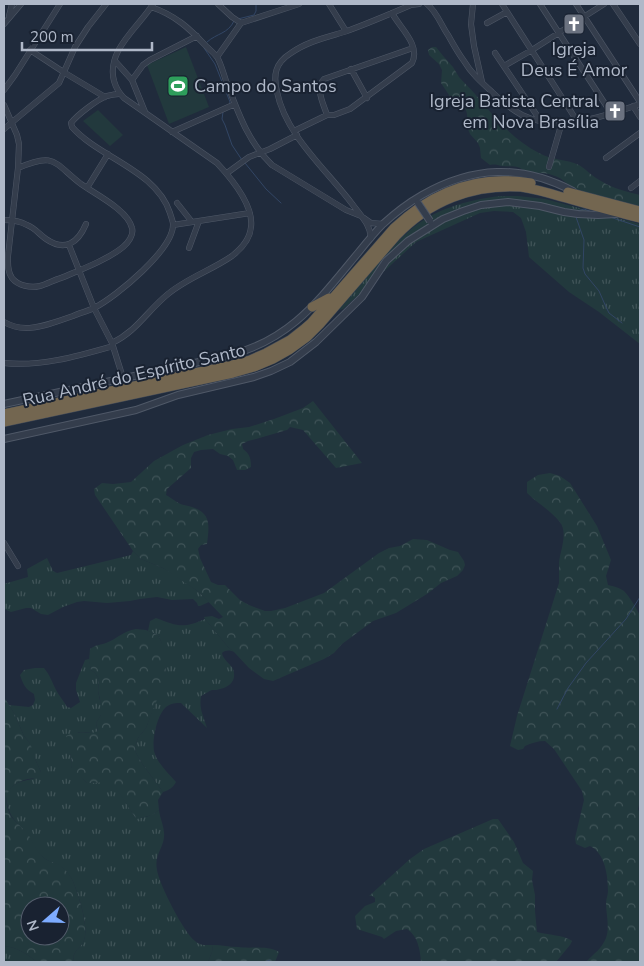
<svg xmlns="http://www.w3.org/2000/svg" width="644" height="966" font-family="'Nunito Sans',sans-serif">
	<defs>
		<pattern id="grass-tufts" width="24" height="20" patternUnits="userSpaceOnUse" patternTransform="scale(1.25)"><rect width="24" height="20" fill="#22393d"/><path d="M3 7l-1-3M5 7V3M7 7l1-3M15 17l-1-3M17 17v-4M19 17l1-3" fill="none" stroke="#405458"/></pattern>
		<pattern id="forest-crowns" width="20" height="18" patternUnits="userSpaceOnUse" patternTransform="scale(1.25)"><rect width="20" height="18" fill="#22393d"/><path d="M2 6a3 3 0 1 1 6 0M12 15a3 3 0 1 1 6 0" fill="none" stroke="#405458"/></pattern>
	</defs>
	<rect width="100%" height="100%" fill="#202b3c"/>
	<path fill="url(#grass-tufts)" d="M 500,196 L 518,196 L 545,199 L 640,224 L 640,344 L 599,312 L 569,292 L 529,257 L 526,232 L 521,218 L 513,212 L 494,211 L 480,213 L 416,242 L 343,309 L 339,310 C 355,291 371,272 387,254 C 394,247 400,238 408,232 C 433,209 468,200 500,196 Z
		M 133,551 L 141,559 L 163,568 L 173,574 L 199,592 L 209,602 L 200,606 L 198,606 L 197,603 L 193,599 L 172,600 L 157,597 L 140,599 L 130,601 L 107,603 L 84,601 L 77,602 L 63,607 L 48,615 L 41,614 L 31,608 L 26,608 L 11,612 L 4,609 L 4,584 L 28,577 L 27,569 L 47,558 L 53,571 L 57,573 L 131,555 Z
		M 156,618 C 177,626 183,629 205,619 L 228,647 L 234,652 C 229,650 226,650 222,653 C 223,660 230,663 233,669 C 237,680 230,687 220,689 C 218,690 215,690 212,690 C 209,691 205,694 201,696 C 199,709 203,715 207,728 L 181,703 C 176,703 171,703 166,707 C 157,715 152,739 154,751 C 157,763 168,773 176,782 C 173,788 169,790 163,792 L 143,765 L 136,753 L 135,746 L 138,738 L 146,728 L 166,673 L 161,641 L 158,635 L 148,631 L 150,621 Z
		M 89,659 L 91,670 L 95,673 L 99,679 L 98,691 L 101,705 L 101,715 L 96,723 L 98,732 L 94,733 L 78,732 L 70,752 L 71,758 L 71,767 L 87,783 L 112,781 L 135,817 C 144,819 151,816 159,810 C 160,819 165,828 164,837 C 163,849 154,855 157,870 C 159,884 184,933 195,941 C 201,946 206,945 213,945 L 212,952 L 208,962 L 74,962 C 71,951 81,949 84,940 C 89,927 79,896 74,884 C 72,877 64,867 57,864 C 52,862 48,861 44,858 C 35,851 33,841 26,833 C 22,827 15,822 11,815 C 8,809 4,796 9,790 C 15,782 23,781 32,779 C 36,778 38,775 41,772 L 35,759 L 29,742 L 24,736 L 14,713 L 9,705 L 29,707 L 33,705 L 35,700 L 34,694 C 25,689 23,684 20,675 L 24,670 L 35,668 L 44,668 C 50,675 52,682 56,690 C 59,696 64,701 67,707 L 71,708 L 80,702 L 76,690 L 76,683 L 85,660 Z
		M 4,946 C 17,947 27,954 37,962 L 4,962 Z"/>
	<path fill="url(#forest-crowns)" fill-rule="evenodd" d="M 432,47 L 436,47 C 442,55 447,60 453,67 C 455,70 457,74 459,77 C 464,83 470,88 475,94 C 494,117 512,139 539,153 C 551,160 566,159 579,165 C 587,170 593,177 601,181 C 612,188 627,192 640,195 L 640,207 L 576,190 C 568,185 562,178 555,176 C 546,172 535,173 525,172 C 518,164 511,167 502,166 C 497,165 495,164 490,165 L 481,158 L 480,148 L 478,143 L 470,134 L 468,129 L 467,114 L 464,102 L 460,100 L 451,98 L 441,83 L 442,70 L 439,64 L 429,55 L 428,50 Z
		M 313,401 L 362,463 L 336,468 L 303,430 L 290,427 L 287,430 L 256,439 L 248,441 L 242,444 L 243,449 C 250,454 251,459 251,467 L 245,470 L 237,470 L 233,460 L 228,456 L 220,454 L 213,449 L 201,450 L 194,452 L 191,458 L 191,468 L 167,489 L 166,495 C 172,498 178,504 184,505 C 187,506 190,506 192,507 C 212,513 209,527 207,544 L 201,545 L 198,549 L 200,558 L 211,582 L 218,585 L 225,585 L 240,600 L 249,605 L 265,611 L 271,611 L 285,608 L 324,593 L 379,553 L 389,548 L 400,546 L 413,539 L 427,540 L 450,550 L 458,552 L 464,561 L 465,565 L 463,570 L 457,576 L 441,583 L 427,594 L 396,613 L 373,621 L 342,644 L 334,653 L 324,659 L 273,681 L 264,679 L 249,668 L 234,652 L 228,647 L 205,619 L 204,617 L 212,616 L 219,619 L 223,617 L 199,592 L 163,568 L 141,559 L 133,551 L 95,495 L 94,489 L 102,483 L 113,484 L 131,482 L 154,461 L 183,445 L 208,435 L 232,429 L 249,427 L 274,419 L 303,408 Z
		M 550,473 L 560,476 L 570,483 L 597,526 L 611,560 L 606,576 L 608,585 C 613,586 620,588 624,591 C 629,596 637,609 640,616 L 640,801 L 638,809 L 640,814 L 640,962 L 586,962 C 594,953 601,950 606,938 C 610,927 606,914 606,903 C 606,899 608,895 608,891 C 608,876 605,853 590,846 L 585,848 L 576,844 L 575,838 L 584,800 L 582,791 L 554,749 L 545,741 C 538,741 531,743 525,746 L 523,749 L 518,750 L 510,746 L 517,716 L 559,583 C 559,577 559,570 559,563 C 560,551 569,532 559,521 C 550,510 537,503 527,493 L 527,482 L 538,475 Z
		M 136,629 L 146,630 L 158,635 L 161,641 L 164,650 L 166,673 L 165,679 L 146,728 L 138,738 L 135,746 L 136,753 L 143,765 L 163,792 L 158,800 L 159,810 L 152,815 L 137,819 L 135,817 L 112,782 L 87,783 C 84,780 73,771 72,769 C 70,766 72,760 71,757 C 69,749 66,744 66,736 C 80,728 88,736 98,731 L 96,723 L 101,715 L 101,712 L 100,699 L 98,691 L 99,679 L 95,673 L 91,670 L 89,661 L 90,649 C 95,645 100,645 106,643 C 117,639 123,631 136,629 Z
		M 4,697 L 14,713 L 24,736 L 29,742 L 32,748 L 35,759 L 41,772 L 39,777 C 34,779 29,778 24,780 C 6,786 2,800 11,816 C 15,822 22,827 27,833 C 33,841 36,851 44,858 C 48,861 53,862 58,864 C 64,867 72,877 74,884 C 79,897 89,927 84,940 C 81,949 71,951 74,962 L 37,962 C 27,954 17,947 4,946 ZM 30,906 L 60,906 L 60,936 L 30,936 Z
		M 493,819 L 498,819 L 514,842 L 523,863 L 533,871 L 532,880 L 535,895 L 535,911 L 537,932 C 547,935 565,935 572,941 L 570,945 L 556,962 L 421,962 C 420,950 418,936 407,929 L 396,931 L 384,939 L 382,937 L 357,929 L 355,916 L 365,906 L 375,902 L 375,898 L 372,896 L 369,896 L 410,859 L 424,849 Z
		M 213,945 C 222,945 229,947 238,947 C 250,949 267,945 279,952 L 275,962 L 208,962 L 212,952 Z"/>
	<path fill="#22393d" d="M 186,47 L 209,107 L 169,124 L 147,65 Z
		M 98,110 L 123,135 L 110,146 L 83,121 Z"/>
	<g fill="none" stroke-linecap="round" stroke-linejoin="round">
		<path stroke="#324665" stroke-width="1" d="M 238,19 L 254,15 L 256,11 L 256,4
			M 207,42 C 217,33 228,34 234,21
			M 204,48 L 215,64 L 230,102 L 229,105
			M 223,112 L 222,119 L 225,125 L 232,145 L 242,160
			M 245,163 L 266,189 L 281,203
			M 577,211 L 584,209 L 592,212
			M 576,217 L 584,240 L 583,268 L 585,274 L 599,291 L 606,307 L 609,313 L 622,323
			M 610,217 L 640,227
			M 557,709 L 568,688 L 586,663 L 626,619 L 640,597
			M 264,962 L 270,960"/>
		<g stroke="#4f5867" stroke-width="6">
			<path id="minor" d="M 218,4 L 232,17 L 241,23
				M 329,4 L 346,31
				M 427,4 C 437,12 441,25 448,35 C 453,44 458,53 464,61 C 471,73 481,82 492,92 C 501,101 511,109 522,115 C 559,133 605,116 640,104
				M 473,4 L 471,24 L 474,46 L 482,82
				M 502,4 L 577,121
				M 540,4 L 611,113
				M 576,4 L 640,102
				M 613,4 L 640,44
				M 151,7 C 175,15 189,28 206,46 C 210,50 214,53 217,57 C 222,65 224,77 228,86 C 239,115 249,143 272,165 L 346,210 L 361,216 L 371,223 L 383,224
				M 9,16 L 12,4
				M 487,23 L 507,12
				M 4,24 L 21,4
				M 30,50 L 65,73 L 105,97
				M 495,53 L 540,120
				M 217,57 L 241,23 L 299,4
				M 115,61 L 132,80
				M 504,66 L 532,50 L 604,4
				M 351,69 L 367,98
				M 4,90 L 15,75 L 60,4
				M 4,105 L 17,135 L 19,144 L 18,168 L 8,256 C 8,263 7,271 12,278 C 18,286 31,288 40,286 C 47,284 54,280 61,278 C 80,270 107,260 123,247 C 128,243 134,235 132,228 C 128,210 95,194 81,184 C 53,162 55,152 18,168
				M 633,106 L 640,117
				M 145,112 L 132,80 L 143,65 L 150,60 L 197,36
				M 327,115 C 323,103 315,88 324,79 L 413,48
				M 4,129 L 59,83 L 75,47 L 88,27 L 106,4
				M 294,131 L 327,115 L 334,115 L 350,109 L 412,63 C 421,45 400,28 392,13
				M 172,132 L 235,104
				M 606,158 L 640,133
				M 549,167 L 562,122
				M 227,173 L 249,157 L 270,149 L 297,135
				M 87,188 L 108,154
				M 631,188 L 640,181
				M 177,203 L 192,222
				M 4,220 C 12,220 20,221 27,225 C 35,228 39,234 46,239 C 65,252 78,243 86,224
				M 173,225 L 250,213
				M 371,238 C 370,224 361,216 353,205 C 327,170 286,136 277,92 C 273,75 275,63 291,53 C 308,41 328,37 347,31 C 369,23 390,14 411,5 L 419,4
				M 69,245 L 94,308 L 112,343 L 123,378
				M 189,248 L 199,221
				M 4,322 C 11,326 18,328 26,328 C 42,328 58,321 73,316 C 80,313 88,311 94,308 C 116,297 174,249 173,224 C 173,221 171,217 170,213 C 156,170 99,158 72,127 L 71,123 C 77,115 98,99 107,96 C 111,95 115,94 119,94
				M 112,343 C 137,331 147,311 168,294 C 187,278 212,270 232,256 C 241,249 250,239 251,227 C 254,205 231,178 217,163 L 124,98 C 119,93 116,88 114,81 C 106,50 139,27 153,4
				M 4,363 C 40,367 78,356 113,346
				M 4,543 L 18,566"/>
		</g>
		<g stroke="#4f5867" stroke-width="8">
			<path id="tertiary" d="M 4,404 L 227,356 C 291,340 318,301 358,253 C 366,243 374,233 383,224 C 395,213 408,203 422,195 C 473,166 521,164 573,191
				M 4,439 L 136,410 L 178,395 L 254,377 L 271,371 L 290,362 L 316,342 L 362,297 L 386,261 L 408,241 L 443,219 L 463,211 L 481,205 L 508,202 L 540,206 L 564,212 L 578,214 L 598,215 L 616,214"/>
		</g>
		<g stroke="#3f4857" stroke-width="10">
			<path id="motorway" d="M 568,192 L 640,211
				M 312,307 L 329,298
				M 4,414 L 232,365 L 250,360 L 266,353 L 290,340 L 304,329 L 311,323 L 339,291 L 394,228 C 432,192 478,174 531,183
				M 4,422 L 233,373 L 254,367 L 273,359 L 289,350 L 307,337 L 320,324 L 396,236 C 429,201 473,184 521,187 C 535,189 549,193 562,197 C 588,204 614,212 640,218"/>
		</g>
		<use href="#minor" stroke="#343d4c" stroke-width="5"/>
		<use href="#tertiary" stroke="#343d4c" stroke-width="6"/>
		<use href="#motorway" stroke="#736650" stroke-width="9"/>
		<g stroke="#4f5867" stroke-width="8" stroke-linecap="butt">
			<path id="tertiary-bridge" d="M 418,203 L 430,221"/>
		</g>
		<use href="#tertiary-bridge" stroke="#343d4c" stroke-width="6"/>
	</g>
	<defs>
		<g id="church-square" transform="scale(1.125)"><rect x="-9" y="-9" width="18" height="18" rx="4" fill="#6b7280" stroke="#192231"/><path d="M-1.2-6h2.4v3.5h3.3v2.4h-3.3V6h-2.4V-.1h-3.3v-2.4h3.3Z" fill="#fff"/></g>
		<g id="stadium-square" transform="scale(1.125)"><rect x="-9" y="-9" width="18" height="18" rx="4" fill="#2e9e5b" stroke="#192231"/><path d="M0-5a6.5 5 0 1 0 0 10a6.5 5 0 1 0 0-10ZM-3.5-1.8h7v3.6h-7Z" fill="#fff"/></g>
	</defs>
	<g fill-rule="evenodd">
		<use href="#church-square" x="574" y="24"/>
		<use href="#stadium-square" x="178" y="86"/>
		<use href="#church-square" x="615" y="111"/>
	</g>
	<g text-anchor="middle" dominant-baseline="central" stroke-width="4" stroke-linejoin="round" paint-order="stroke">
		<g font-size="18" fill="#afb8c8" stroke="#192231">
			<text x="574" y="49">Igreja<tspan x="574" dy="21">Deus É Amor</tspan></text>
			<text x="194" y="86" text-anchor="start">Campo do Santos</text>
			<text x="599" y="101" text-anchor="end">Igreja Batista Central<tspan x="599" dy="21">em Nova Brasília</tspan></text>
		</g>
		<g font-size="18" fill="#afb8c8" stroke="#192231">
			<text transform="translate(134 375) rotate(-13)">Rua André do Espírito Santo</text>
		</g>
	</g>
	<rect width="644" height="966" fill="none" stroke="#afb8c8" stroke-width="10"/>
	<g transform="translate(45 921) rotate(250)"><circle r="24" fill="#192231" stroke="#555e6d"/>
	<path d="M0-4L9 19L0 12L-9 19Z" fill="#7dabff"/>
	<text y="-8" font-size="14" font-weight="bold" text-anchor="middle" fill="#afb8c8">N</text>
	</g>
	<path d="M22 42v8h130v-8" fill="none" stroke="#afb8c8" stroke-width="2.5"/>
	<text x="30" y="42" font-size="15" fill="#afb8c8" stroke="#192231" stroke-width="4" paint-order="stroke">200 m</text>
</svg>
